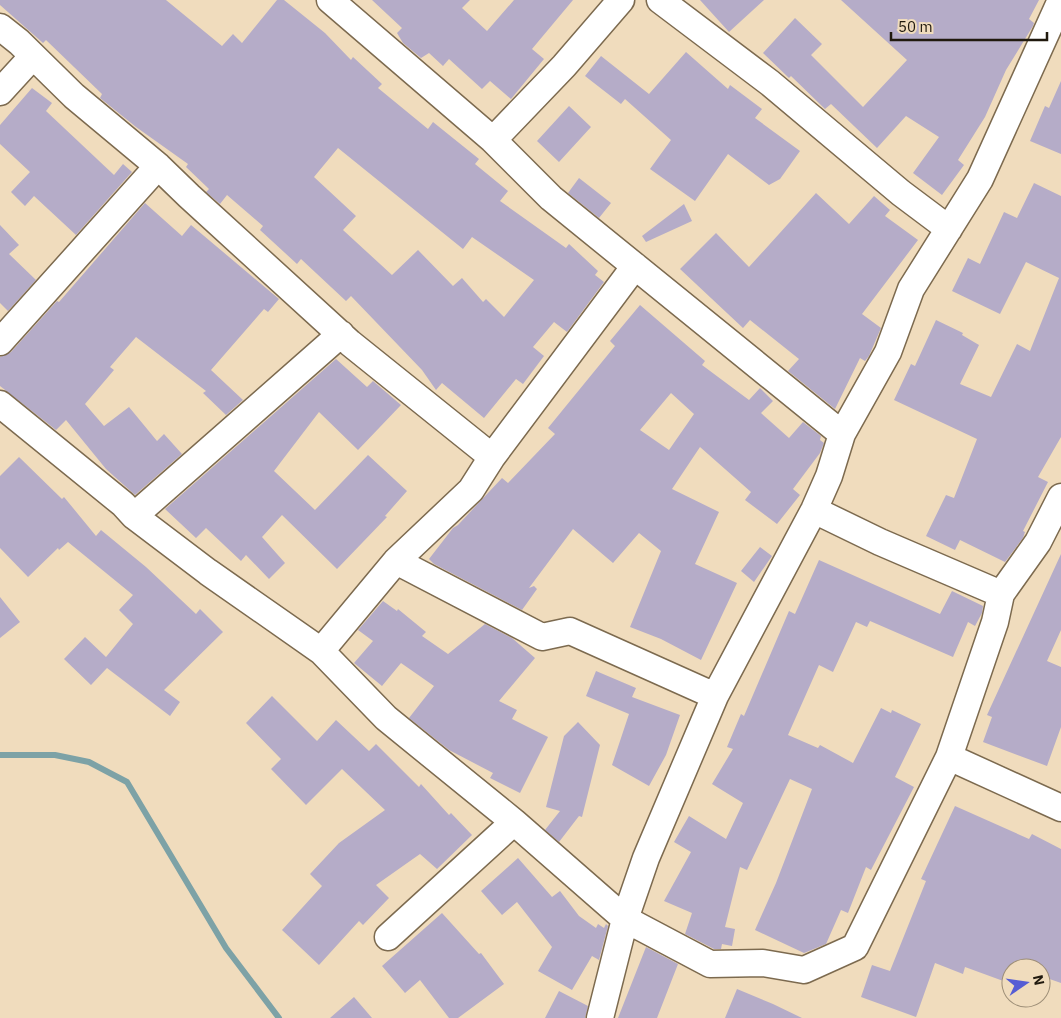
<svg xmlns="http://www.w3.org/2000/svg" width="1061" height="1018" font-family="'IBM Plex Sans',sans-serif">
	<rect width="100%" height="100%" fill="#f0dcbd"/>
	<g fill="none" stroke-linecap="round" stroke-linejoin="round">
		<path stroke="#7da2a6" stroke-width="6" d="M 0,755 L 55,755 L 89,762 L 127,782 L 226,948 L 279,1018"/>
	</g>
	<path fill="#b5acc8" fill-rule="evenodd" d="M 0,0 L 166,0 L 222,46 L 233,34 L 242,43 L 277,0 L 284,0 L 325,33 L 351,60 L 353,57 L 382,84 L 378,88 L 428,129 L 433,122 L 479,159 L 475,164 L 508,191 L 500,201 L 566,248 L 569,244 L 598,271 L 595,275 L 604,282 L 567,332 L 554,322 L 533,347 L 544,356 L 523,384 L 516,379 L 484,418 L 442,383 L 436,390 L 422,370 L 351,296 L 346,301 L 301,259 L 297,264 L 260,230 L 263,226 L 227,195 L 220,204 L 206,192 L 209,189 L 186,167 L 188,164 L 136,127 L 100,98 L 102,94 L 46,40 L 43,43 L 0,5 ZM 338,148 L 463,249 L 472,237 L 534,280 L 504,317 L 486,299 L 483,302 L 462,278 L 453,286 L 418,250 L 392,275 L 343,230 L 356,216 L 314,177 Z
		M 372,0 L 470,0 L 462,8 L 487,31 L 514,0 L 573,0 L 532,49 L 544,59 L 511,99 L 490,81 L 482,89 L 449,59 L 443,66 L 429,53 L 421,58 L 403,43 L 397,33 L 402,28 Z
		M 700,0 L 764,0 L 729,32 Z
		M 841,0 L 1039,0 L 1029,19 L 1034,23 L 1033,26 L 1006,70 L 985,117 L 958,160 L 964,165 L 942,195 L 913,173 L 939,137 L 906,116 L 877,148 L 831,104 L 825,109 L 791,76 L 789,78 L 763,53 L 795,18 L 822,44 L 811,55 L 863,107 L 907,60 Z
		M 686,52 L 728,89 L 730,85 L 762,109 L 755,118 L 800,151 L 780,179 L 769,185 L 728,154 L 695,201 L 650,169 L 671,140 L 625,99 L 621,104 L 585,76 L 601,56 L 649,94 Z
		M 1061,81 L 1061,154 L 1030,141 L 1045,106 L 1049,108 Z
		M 32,88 L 52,103 L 46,111 L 114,175 L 123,164 L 132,172 L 76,235 L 34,196 L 25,206 L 11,192 L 30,172 L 0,144 L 0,125 Z
		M 569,106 L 591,127 L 559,162 L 537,141 Z
		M 579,178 L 611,203 L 599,218 L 568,193 Z
		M 1034,183 L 1061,196 L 1061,437 L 1038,477 L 1048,482 L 1023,531 L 1025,532 L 1023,538 L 1005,562 L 960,540 L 955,550 L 926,536 L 946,495 L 954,498 L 977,439 L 894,400 L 911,364 L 915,366 L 936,320 L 963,333 L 962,335 L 979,345 L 960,384 L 991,397 L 1017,344 L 1030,351 L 1059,278 L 1026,262 L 1000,314 L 952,291 L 968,258 L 980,264 L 1004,212 L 1017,218 Z
		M 816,193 L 849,224 L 874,196 L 890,210 L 885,216 L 918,240 L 862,314 L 881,328 L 869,356 L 865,361 L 860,358 L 835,409 L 788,371 L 799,359 L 750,320 L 743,328 L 680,269 L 716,233 L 749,267 Z
		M 145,203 L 182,236 L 191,225 L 279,299 L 268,312 L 264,309 L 211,370 L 243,400 L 226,415 L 203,393 L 206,391 L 136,337 L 110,367 L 114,370 L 85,404 L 104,426 L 129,407 L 157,441 L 164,434 L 182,454 L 135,495 L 106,469 L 66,420 L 56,430 L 0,386 L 0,357 L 11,352 L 57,301 L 59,302 Z
		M 684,204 L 692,221 L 646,242 L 642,236 Z
		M 0,225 L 19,245 L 9,254 L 36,280 L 8,311 L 0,303 Z
		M 640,305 L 705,361 L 702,365 L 749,400 L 760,388 L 773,401 L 761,413 L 789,438 L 803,422 L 821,436 L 820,440 L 824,443 L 820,453 L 793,489 L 800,495 L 777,524 L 745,500 L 751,492 L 700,447 L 672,489 L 719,512 L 695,564 L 737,583 L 701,660 L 661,639 L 630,627 L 661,551 L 639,533 L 613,563 L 573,529 L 529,588 L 534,586 L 537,589 L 522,610 L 434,564 L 429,559 L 453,528 L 458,525 L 502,478 L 508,483 L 555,434 L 548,428 L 615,346 L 610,341 ZM 671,393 L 694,414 L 669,450 L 640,430 Z
		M 336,359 L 367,387 L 373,381 L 401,405 L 358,450 L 319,412 L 274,471 L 315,510 L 368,455 L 407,491 L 385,516 L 387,517 L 337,569 L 282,515 L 262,537 L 285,563 L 269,579 L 246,555 L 241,561 L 206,528 L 196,538 L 165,509 Z
		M 19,457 L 62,499 L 64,497 L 96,536 L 101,530 L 146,567 L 196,614 L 200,609 L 223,632 L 164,690 L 180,702 L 170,716 L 107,668 L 91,685 L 64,659 L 85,637 L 106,657 L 133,624 L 119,610 L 133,595 L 68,542 L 59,550 L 58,548 L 28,577 L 0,548 L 0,476 Z
		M 760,547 L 772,556 L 754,582 L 741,571 Z
		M 1061,554 L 1061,630 L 1047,661 L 1061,667 L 1061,727 L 1047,766 L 983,742 L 992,717 L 987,715 Z
		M 819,560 L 940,614 L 952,591 L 983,606 L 982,613 L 975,626 L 968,622 L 953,657 L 870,621 L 867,627 L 856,622 L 833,672 L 819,665 L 788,735 L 818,748 L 820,745 L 853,763 L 881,708 L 891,713 L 892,710 L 921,724 L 895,777 L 914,787 L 871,870 L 866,867 L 848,913 L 841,910 L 826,944 L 804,953 L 755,930 L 776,883 L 812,789 L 790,779 L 747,870 L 740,867 L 725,927 L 735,929 L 732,946 L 722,944 L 721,949 L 714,949 L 685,934 L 692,913 L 664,901 L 691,852 L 674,842 L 689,816 L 726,839 L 743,803 L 712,784 L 733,749 L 727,747 L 741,714 L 744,716 L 789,611 L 795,614 Z
		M 0,597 L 20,622 L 0,638 Z
		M 383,601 L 397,611 L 398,609 L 426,632 L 422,636 L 448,654 L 485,624 L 512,638 L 535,658 L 499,701 L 517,710 L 512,719 L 548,737 L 520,793 L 490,778 L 493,773 L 449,750 L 409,718 L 434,686 L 401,663 L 382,686 L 354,663 L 373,641 L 358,630 Z
		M 596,671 L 636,688 L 632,697 L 680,715 L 666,755 L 649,786 L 612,765 L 629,714 L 586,696 Z
		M 272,696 L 317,741 L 336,720 L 369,751 L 376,744 L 419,787 L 421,784 L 449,815 L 451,813 L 472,835 L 437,869 L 420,854 L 376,885 L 389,898 L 363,925 L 359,921 L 319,965 L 282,930 L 322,886 L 310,874 L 339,843 L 385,810 L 342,769 L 306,805 L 271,769 L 281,759 L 246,723 Z
		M 578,722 L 600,745 L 582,817 L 579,816 L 559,842 L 545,830 L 560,811 L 546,807 L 564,736 Z
		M 955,806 L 1029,839 L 1032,834 L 1061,849 L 1061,983 L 1041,976 L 1041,968 L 1011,968 L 1006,982 L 965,967 L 963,974 L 935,963 L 916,1017 L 861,997 L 872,965 L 890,971 L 926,881 L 921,879 Z
		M 518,858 L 552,897 L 560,891 L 579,916 L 596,928 L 598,924 L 604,928 L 606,924 L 608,926 L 599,960 L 592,956 L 572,990 L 538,971 L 552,947 L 517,902 L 502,915 L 481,891 Z
		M 442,913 L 479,954 L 481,953 L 504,984 L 458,1018 L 449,1018 L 420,980 L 405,993 L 382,966 Z
		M 646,947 L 678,964 L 657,1018 L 618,1018 Z
		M 737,989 L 773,1004 L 802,1018 L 725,1018 Z
		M 559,991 L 588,1006 L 585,1018 L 545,1018 Z
		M 354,997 L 372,1018 L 330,1018 Z"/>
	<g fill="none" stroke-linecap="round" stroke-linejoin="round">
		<g stroke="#7c6a4f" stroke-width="29">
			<path id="minor" d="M 330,0 L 493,140 L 551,198 L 842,434
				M 660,0 L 770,83 L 901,193 L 949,229
				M 0,27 L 19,42 L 74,96 L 158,166 L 189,196 L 350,343 L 492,457
				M 0,92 L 33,56
				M 493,140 L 564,66 L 621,0
				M 341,334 L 134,516 L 208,572 L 321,651 L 386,718 L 514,822 L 625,919 L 710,964 L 763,963 L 804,970 L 855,947 L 949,757 L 995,622 L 1001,594 L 1038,542 L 1061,497
				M 0,342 L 158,166
				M 0,404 L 123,504 L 134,516
				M 814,510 L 880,542 L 1001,594
				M 396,561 L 542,637 L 570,631 L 715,696
				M 321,651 L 396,561 L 471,490 L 492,457 L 635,266
				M 949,757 L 1061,808
				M 388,937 L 514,822
				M 600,1018 L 625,919 L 646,858 L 715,696 L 814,510 L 829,476 L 842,434 L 888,352 L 911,289 L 980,179 L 1061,0"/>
		</g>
		<use href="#minor" stroke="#fff" stroke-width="26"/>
	</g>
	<g transform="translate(1026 983) rotate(77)"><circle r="24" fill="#f0dcbd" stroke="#9d8e77"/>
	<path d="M0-4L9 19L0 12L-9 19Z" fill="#565dd4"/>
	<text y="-8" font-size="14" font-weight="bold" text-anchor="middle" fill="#20190e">N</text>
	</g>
	<path d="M891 32v8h156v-8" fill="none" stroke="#20190e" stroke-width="2.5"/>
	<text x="898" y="32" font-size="15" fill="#20190e" stroke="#f0dcbd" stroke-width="4" paint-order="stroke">50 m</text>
</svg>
